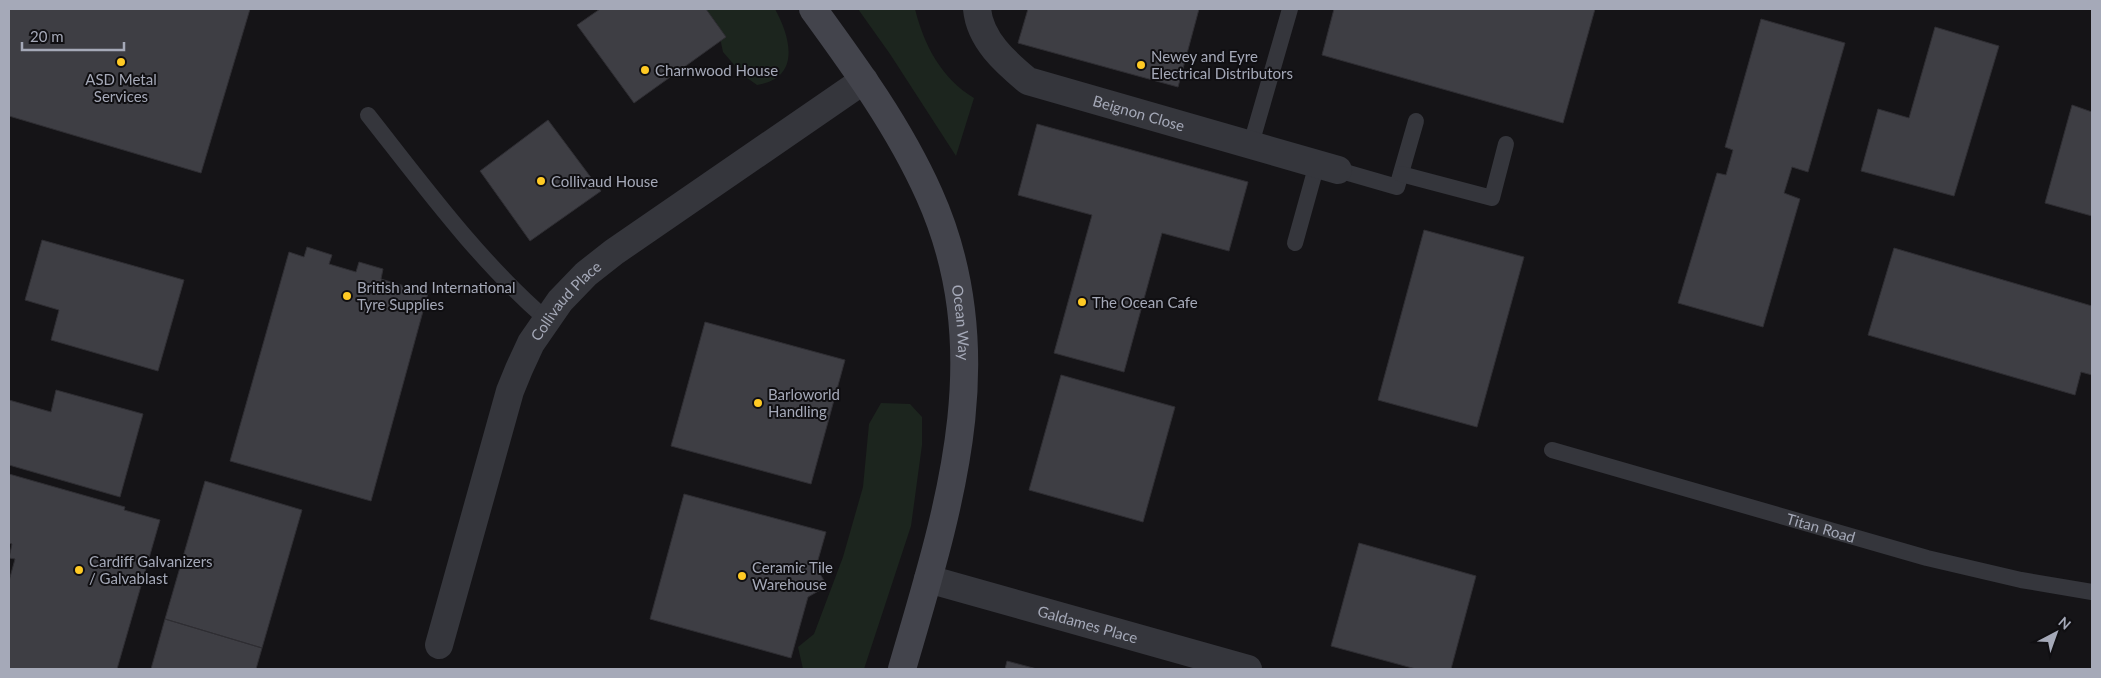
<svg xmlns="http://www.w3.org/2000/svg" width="2101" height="678" font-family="Lato,sans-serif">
	<rect width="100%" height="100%" fill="#151417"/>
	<path fill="#1c251e" d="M 706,9 L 775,9 C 791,38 801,78 757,85 L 743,75 L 723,52 L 717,24 Z
		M 858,9 L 915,9 C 924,45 941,78 974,98 L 956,156 L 890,54 Z
		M 881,403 L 910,404 L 922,417 L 922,445 L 911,526 L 864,669 L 803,669 L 798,647 L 814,634 L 843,557 L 863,487 L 869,424 Z"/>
	<path fill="#3e3e44" stroke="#2f2e33" d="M 9,9 L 250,9 L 201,173 L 9,116 Z
		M 600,9 L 706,9 L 726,37 L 634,103 L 577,25 Z
		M 1028,9 L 1199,9 L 1178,87 L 1018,43 Z
		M 1334,9 L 1595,9 L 1563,123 L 1322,55 Z
		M 1761,19 L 1845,43 L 1808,172 L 1792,167 L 1784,193 L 1800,199 L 1763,327 L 1678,303 L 1717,173 L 1726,175 L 1733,150 L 1725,147 Z
		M 1935,27 L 1999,46 L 1954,196 L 1861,171 L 1878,109 L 1909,118 Z
		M 2072,105 L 2092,112 L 2092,216 L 2045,203 Z
		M 548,120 L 601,191 L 530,241 L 480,171 Z
		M 1037,124 L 1248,182 L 1229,251 L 1162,233 L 1124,372 L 1054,353 L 1092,215 L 1018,195 Z
		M 1424,230 L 1524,257 L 1477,427 L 1378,400 Z
		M 42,240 L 184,280 L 158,371 L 51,340 L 59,310 L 25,300 Z
		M 307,247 L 332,255 L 329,264 L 356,272 L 359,262 L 383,269 L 381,279 L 428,293 L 371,501 L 230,461 L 289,252 L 304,257 Z
		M 1894,248 L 2092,306 L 2092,375 L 2081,372 L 2075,395 L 1868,335 Z
		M 705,322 L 845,360 L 811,484 L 671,446 Z
		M 1061,375 L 1175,407 L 1143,522 L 1029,490 Z
		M 56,390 L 143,414 L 120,497 L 9,465 L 9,400 L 51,412 Z
		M 9,474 L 125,507 L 124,510 L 160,520 L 117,669 L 9,669 L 9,581 L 15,559 L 9,558 L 12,544 L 9,543 Z
		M 205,481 L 302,510 L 262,648 L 165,619 Z
		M 684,494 L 826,532 L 816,567 L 827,586 L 808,597 L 791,658 L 650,619 Z
		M 1359,543 L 1476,576 L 1451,669 L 1416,669 L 1331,646 Z
		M 165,619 L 262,648 L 256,669 L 151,669 Z
		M 1007,661 L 1037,669 L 1005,669 Z"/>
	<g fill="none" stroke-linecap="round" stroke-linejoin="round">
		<g stroke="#35363c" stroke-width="16">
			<path d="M 368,115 C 424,186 478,260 546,319"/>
			<path d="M 1251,144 L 1290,9"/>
			<path d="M 1338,170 L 1397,187 L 1416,121"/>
			<path d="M 1401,174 L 1492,198 L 1506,144"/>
			<path d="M 1295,243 L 1317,164"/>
			<path id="s1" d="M 1552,450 L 1927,558 L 2021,580 L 2092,592"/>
		</g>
		<g stroke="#35363c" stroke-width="28">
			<path id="s2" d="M 977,9 C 980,40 1005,62 1028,81 L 1338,170"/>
			<path id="s3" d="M 928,579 L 1248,669"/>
			<path id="s4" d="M 439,645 L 510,391 L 519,369 L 531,343 L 560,301 L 586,274 L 614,252 L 864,80"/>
		</g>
		<path stroke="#43444c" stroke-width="28" id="s5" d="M 813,9 C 856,68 899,127 929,194 C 1001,354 948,511 902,669"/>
	</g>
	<g fill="#ffca24" stroke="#100f12" stroke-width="2">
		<circle cx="121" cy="62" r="5"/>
		<circle cx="1141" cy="65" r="5"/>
		<circle cx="645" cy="70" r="5"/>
		<circle cx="541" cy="181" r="5"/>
		<circle cx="347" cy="296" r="5"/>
		<circle cx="1082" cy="302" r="5"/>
		<circle cx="758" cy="403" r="5"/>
		<circle cx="79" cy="570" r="5"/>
		<circle cx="742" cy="576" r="5"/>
	</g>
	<g text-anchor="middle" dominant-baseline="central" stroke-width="4" stroke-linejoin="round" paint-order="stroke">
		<g font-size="15" fill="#a5a9b8" stroke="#100f12" text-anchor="start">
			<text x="1151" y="56">Newey and Eyre<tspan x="1151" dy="17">Electrical Distributors</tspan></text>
			<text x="655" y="70">Charnwood House</text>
			<text x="121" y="79" text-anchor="middle">ASD Metal<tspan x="121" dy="17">Services</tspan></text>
			<text x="551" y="181">Collivaud House</text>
			<text x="357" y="287">British and International<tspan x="357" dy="17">Tyre Supplies</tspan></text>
			<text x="1092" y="302">The Ocean Cafe</text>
			<text x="768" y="394">Barloworld<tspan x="768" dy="17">Handling</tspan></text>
			<text x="89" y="561">Cardiff Galvanizers<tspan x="89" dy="17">/ Galvablast</tspan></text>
			<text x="752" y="567">Ceramic Tile<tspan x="752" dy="17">Warehouse</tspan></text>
		</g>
		<g font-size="15" fill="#a5a9b8" stroke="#100f12">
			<text stroke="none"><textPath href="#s2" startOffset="206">Beignon Close</textPath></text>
			<text stroke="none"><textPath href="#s4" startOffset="371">Collivaud Place</textPath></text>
			<text stroke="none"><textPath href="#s5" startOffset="352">Ocean Way</textPath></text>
			<text stroke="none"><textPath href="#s1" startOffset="280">Titan Road</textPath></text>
			<text stroke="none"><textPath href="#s3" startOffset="166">Galdames Place</textPath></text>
		</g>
	</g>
	<rect width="2101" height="678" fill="none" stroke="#a5a9b8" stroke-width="20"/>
	<g transform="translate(2056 633) rotate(41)" stroke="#100f12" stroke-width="4" paint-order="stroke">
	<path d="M0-4L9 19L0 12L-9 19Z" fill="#a5a9b8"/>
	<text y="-8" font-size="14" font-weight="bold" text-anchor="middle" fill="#a5a9b8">N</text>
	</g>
	<path d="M22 42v8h102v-8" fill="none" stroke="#a5a9b8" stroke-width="2.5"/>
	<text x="30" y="42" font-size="15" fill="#a5a9b8" stroke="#100f12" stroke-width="4" paint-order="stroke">20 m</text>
</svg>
